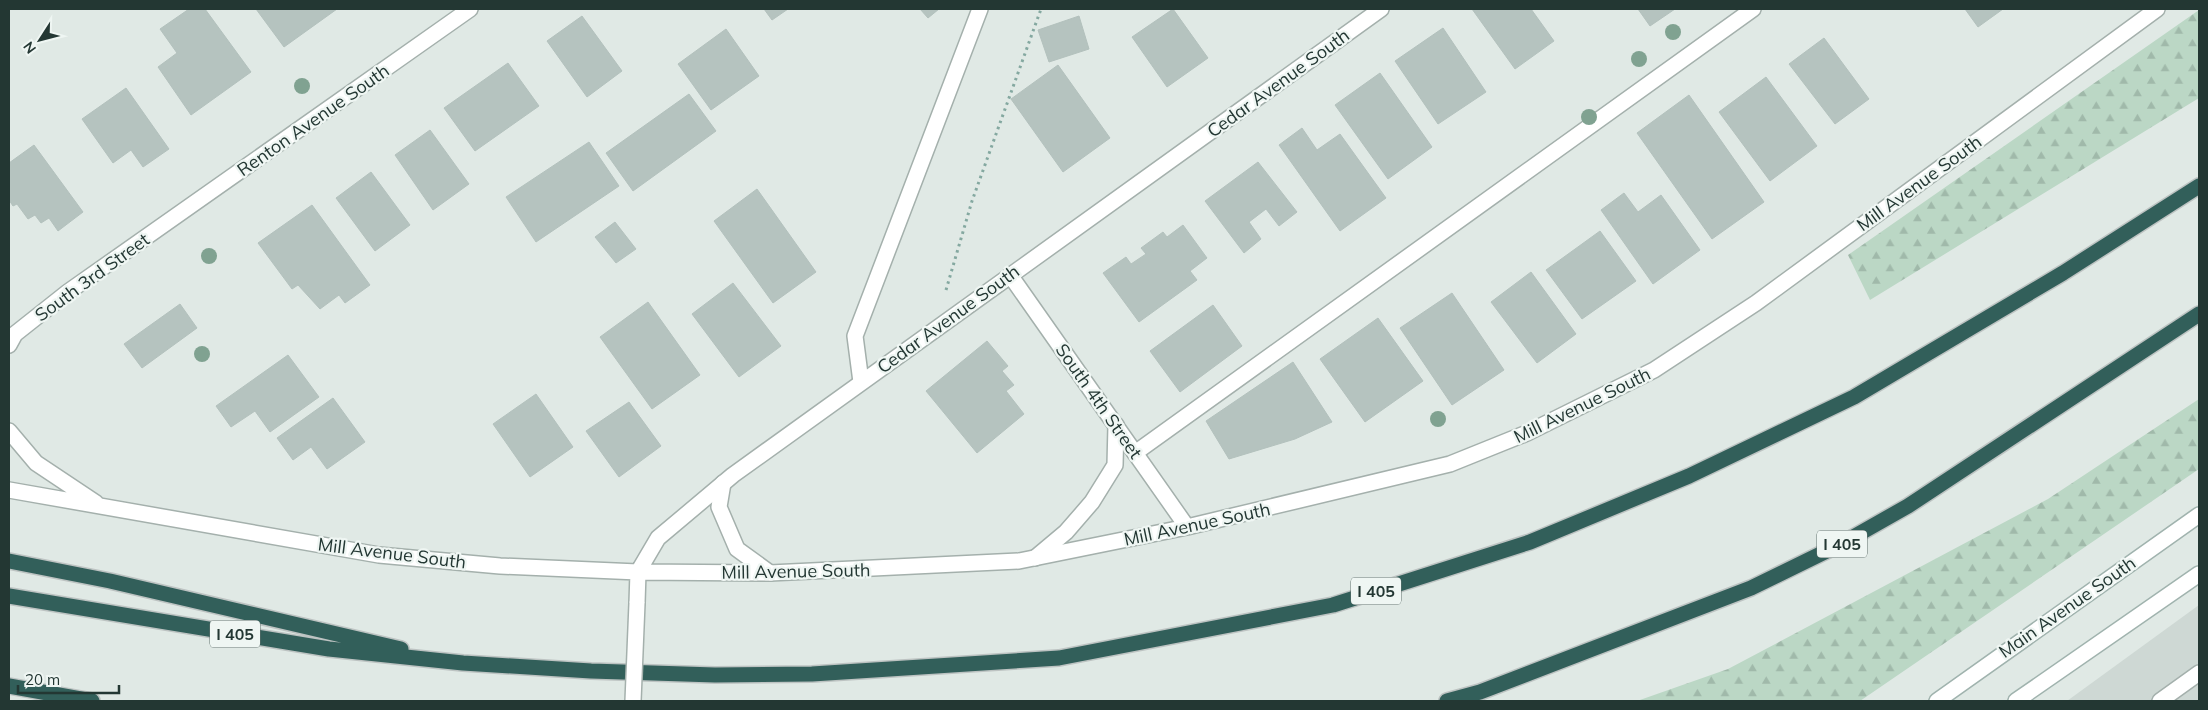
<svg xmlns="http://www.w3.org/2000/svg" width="2208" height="710" font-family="Mulish,sans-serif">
	<defs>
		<pattern id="forest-firs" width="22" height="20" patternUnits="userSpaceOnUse" patternTransform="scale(1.25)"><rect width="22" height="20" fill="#bbd7c5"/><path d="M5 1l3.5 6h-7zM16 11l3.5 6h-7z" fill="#a0b9aa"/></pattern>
	</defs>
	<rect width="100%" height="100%" fill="#e0e9e5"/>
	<path fill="#ced8d4" d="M 2199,605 L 2199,701 L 2067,701 Z"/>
	<path fill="url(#forest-firs)" d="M 2199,10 L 2199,98 L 1870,300 L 1848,255 Z
		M 2199,399 L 2199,469 L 1860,701 L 1637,701 L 1728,669 L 2048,499 Z"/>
	<path fill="#b5c3bf" stroke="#b3c1bd" d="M 189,9 L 205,9 L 251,72 L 191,115 L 158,67 L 177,53 L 160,29 Z
		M 256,9 L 337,9 L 284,47 Z
		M 764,9 L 788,9 L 772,20 Z
		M 920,9 L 939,9 L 928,18 Z
		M 1173,9 L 1208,58 L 1167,87 L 1132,37 Z
		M 1472,9 L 1531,9 L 1554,41 L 1515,69 Z
		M 1638,9 L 1675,9 L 1650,26 Z
		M 1965,9 L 2003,9 L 1978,27 Z
		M 582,16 L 622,71 L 587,97 L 547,41 Z
		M 1079,16 L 1089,49 L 1049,62 L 1038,30 Z
		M 1443,28 L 1486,92 L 1438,124 L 1395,61 Z
		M 726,29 L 759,76 L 711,110 L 678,64 Z
		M 1824,38 L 1869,99 L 1835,124 L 1789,64 Z
		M 508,63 L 539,106 L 475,151 L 444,108 Z
		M 1058,65 L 1110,138 L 1063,172 L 1011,99 Z
		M 1380,73 L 1432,147 L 1388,179 L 1335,105 Z
		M 1766,77 L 1817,146 L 1770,181 L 1719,112 Z
		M 126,88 L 169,149 L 143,167 L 131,150 L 113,163 L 82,119 Z
		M 689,94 L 716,131 L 633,191 L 606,153 Z
		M 1689,95 L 1764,202 L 1712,239 L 1637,133 Z
		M 1302,128 L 1317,150 L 1340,134 L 1386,198 L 1340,231 L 1279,145 Z
		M 430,130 L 469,184 L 433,210 L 395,155 Z
		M 589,142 L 619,186 L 536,242 L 506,197 Z
		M 34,145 L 83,212 L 58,231 L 49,218 L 41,223 L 35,215 L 28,219 L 17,204 L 13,206 L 9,200 L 9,163 Z
		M 1258,162 L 1297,212 L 1279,226 L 1266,209 L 1249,222 L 1261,239 L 1244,253 L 1205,201 Z
		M 371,172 L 410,225 L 375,251 L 336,198 Z
		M 757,189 L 816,272 L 773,303 L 714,221 Z
		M 1624,193 L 1638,212 L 1661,195 L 1700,250 L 1653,284 L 1601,210 Z
		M 312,205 L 370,285 L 345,303 L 339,295 L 320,309 L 298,285 L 292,289 L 258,243 Z
		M 615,222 L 636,249 L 616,263 L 595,237 Z
		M 1183,225 L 1207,258 L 1190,271 L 1197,280 L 1139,322 L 1103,273 L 1126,257 L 1131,264 L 1146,254 L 1141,248 L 1163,232 L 1167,237 Z
		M 1600,231 L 1636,281 L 1582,319 L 1546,270 Z
		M 1531,272 L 1576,334 L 1537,363 L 1491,302 Z
		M 733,283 L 781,346 L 739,377 L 692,314 Z
		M 1452,293 L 1504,370 L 1452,405 L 1400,328 Z
		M 648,302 L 700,375 L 652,409 L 600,337 Z
		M 180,304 L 197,328 L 142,368 L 124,344 Z
		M 1213,305 L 1242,346 L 1180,392 L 1150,351 Z
		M 1378,318 L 1423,381 L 1365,422 L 1320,359 Z
		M 987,341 L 1008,366 L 1002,371 L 1014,385 L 1006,391 L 1024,414 L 977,453 L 926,391 Z
		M 288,355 L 319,397 L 270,432 L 255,411 L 231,427 L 216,406 Z
		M 1293,362 L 1332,422 L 1295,439 L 1229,459 L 1206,421 Z
		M 536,394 L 573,447 L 530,477 L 493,424 Z
		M 333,398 L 365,442 L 327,469 L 311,447 L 293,460 L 277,438 Z
		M 629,402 L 661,446 L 619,477 L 586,431 Z"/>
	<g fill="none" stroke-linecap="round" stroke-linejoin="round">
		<g stroke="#a4b0ac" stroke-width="18">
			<path id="lane" d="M 861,382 L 855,336 L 980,9
				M 1135,453 L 1753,9
				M 723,483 L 719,507 L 737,549 L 770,573
				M 1035,558 L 1066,532 L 1092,502 L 1115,465 L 1116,425
				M 2160,701 L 2199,673"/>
		</g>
		<g stroke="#a4b0ac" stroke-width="18">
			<path id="street" d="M 1010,275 L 1187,527
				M 9,345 L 15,334 L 68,292 L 470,9
				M 9,431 L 36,463 L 96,503
				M 9,490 L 379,555 L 500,566 L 638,572 L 770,573 L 1019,561 L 1187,527 L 1450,464 L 1527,433 L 1654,370 L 1756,303 L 2157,9
				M 637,603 L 638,572 L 658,538 L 733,475 L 1381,9"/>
		</g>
		<g stroke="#a0b3ae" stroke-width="18">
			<path id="secondary" d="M 1937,701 L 2199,515
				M 2016,701 L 2199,574"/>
		</g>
		<g stroke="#bdc3c2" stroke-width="18">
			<path id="highway" d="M 9,561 L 110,581 L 401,649
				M 9,596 L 329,649 L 463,663 L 591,671 L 715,675 L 812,674 L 1059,658 L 1333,605 L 1530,542 L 1689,476 L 1854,397 L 2063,273 L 2199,186
				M 9,686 L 92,701
				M 1447,701 L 1480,692 L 1751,588 L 1841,544 L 1908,506 L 2199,314"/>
		</g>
		<path stroke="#84a8a0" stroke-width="3" stroke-dasharray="2.5 4" stroke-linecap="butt" d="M 946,290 L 972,201 L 1041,9"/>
		<use href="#lane" stroke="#fff" stroke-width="15"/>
		<use href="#street" stroke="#fff" stroke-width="15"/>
		<use href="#secondary" stroke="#fff" stroke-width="15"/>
		<use href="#highway" stroke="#325f5a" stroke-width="15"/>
		<g stroke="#a4b0ac" stroke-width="18" stroke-linecap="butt">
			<path id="street-bridge" d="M 633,701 L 637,603"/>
		</g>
		<use href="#street-bridge" stroke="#fff" stroke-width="15"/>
	</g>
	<g fill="#80a291">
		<circle cx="1673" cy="32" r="8"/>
		<circle cx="1639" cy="59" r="8"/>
		<circle cx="302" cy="86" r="8"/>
		<circle cx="1589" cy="117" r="8"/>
		<circle cx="209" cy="256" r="8"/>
		<circle cx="202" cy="354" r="8"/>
		<circle cx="1438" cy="419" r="8"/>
	</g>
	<g text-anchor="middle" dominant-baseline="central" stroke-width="4.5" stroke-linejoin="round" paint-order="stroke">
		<g fill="#eff6f3" stroke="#60706d" stroke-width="1">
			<rect x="1817" y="530.5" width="50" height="27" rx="4"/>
			<rect x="1351" y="577.5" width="50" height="27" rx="4"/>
			<rect x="210" y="620.5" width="50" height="27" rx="4"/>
		</g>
		<g font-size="16" font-weight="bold" fill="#233733">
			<text x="1842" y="544">I 405</text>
			<text x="1376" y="591">I 405</text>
			<text x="235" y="634">I 405</text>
		</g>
		<g font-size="18" fill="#233733" stroke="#eff6f3">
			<text transform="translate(1278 83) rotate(-36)">Cedar Avenue South</text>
			<text transform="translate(313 120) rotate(-35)">Renton Avenue South</text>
			<text transform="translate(1919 183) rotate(-36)">Mill Avenue South</text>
			<text transform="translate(92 277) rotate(-36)">South 3rd Street</text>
			<text transform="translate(948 319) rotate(-36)">Cedar Avenue South</text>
			<text transform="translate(1099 401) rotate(55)">South 4th Street</text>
			<text transform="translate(1582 405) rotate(-26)">Mill Avenue South</text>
			<text transform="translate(1197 524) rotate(-12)">Mill Avenue South</text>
			<text transform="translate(392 553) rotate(7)">Mill Avenue South</text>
			<text transform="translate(796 571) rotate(-1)">Mill Avenue South</text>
			<text transform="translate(2067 607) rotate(-35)">Main Avenue South</text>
		</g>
	</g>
	<rect width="2208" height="710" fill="none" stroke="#233733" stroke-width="20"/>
	<g transform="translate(40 40) rotate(234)" stroke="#eff6f3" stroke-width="4" paint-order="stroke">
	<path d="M0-4L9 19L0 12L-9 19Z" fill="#233733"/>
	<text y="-8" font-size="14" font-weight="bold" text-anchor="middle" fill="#233733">N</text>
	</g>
	<path d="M18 685v8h101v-8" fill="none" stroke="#233733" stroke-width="2.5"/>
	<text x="25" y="685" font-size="15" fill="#233733" stroke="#eff6f3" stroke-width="4" paint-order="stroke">20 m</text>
</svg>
